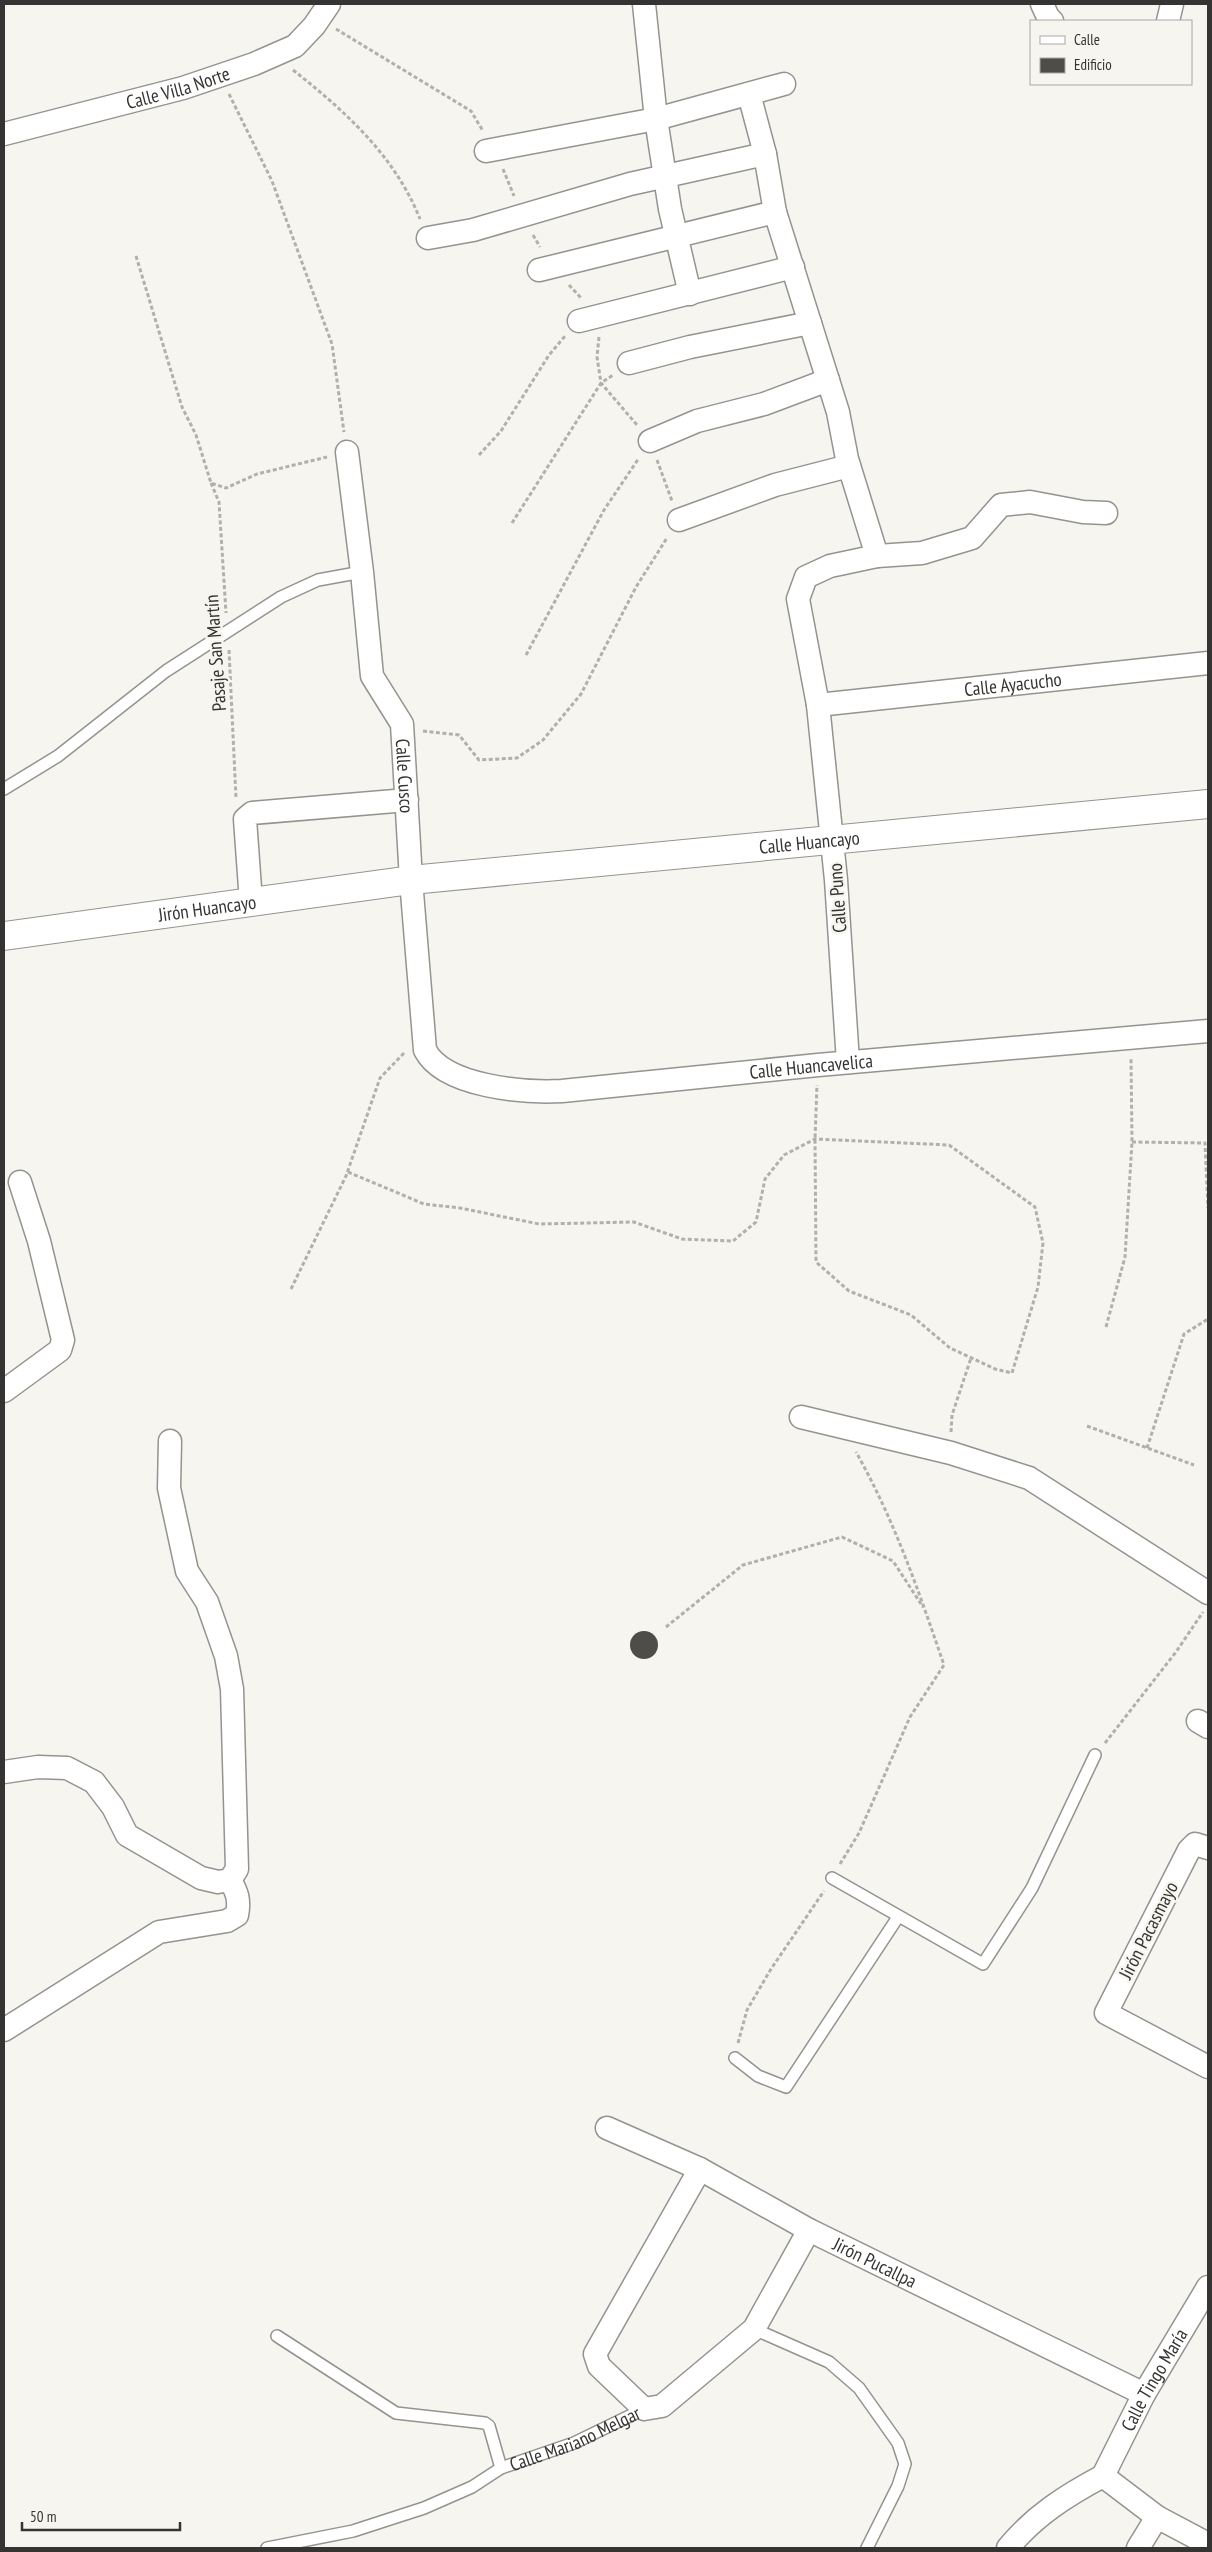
<svg xmlns="http://www.w3.org/2000/svg" width="1212" height="2552" font-family="'PT Sans Narrow',sans-serif">
	<rect width="100%" height="100%" fill="#f7f5f0"/>
	<path fill="#4f4d49" d="M630 1645a14 14 0 1 1 28 0a14 14 0 1 1-28 0Z"/>
	<g fill="none" stroke-linecap="round" stroke-linejoin="round">
		<g stroke="#95938e" stroke-width="14">
			<g id="service">
				<path d="M 4,789 L 58,756 L 166,671 L 281,597 L 318,580 L 362,572"/>
				<path d="M 832,1878 L 983,1964 L 1032,1888 L 1095,1755"/>
				<path d="M 735,2058 L 758,2076 L 786,2087 L 898,1917"/>
				<path d="M 754,2329 L 829,2362 L 859,2388 L 898,2443 L 905,2464 L 898,2486 L 867,2548"/>
				<path d="M 277,2336 L 396,2413 L 485,2423 L 489,2426 L 501,2468"/>
				<path id="s1" d="M 267,2548 L 353,2531 L 424,2508 L 472,2487 L 501,2468 L 574,2443 L 644,2409"/>
			</g>
		</g>
		<g stroke="#95938e" stroke-width="25">
			<g id="minor">
				<path d="M 644,4 L 656,119 L 670,209 L 690,294"/>
				<path d="M 1042,4 L 1048,17 L 1052,21"/>
				<path d="M 1168,21 L 1172,4"/>
				<path d="M 749,94 L 765,154 L 775,212 L 838,412 L 847,459 L 877,556"/>
				<path id="s2" d="M 4,134 L 183,88 L 254,64 L 295,46 L 314,26 L 329,4"/>
				<path d="M 486,151 L 656,119 L 784,84"/>
				<path d="M 428,238 L 473,230 L 630,184 L 765,154"/>
				<path d="M 539,270 L 775,212"/>
				<path d="M 579,321 L 793,267"/>
				<path d="M 629,363 L 690,347 L 810,323"/>
				<path d="M 650,441 L 697,421 L 764,404 L 828,380"/>
				<path id="s3" d="M 347,452 L 362,572 L 372,676 L 402,724 L 411,880 L 425,1050 C 444,1087 525,1093 562,1091 L 818,1065 L 1208,1031"/>
				<path d="M 679,520 L 775,485 L 849,466"/>
				<path id="s4" d="M 818,705 L 1208,663"/>
				<path d="M 251,902 L 245,819 L 252,813 L 407,800"/>
				<path d="M 848,1062 L 836,880 L 818,705 L 798,599 L 806,577 L 830,566 L 877,556 L 922,553 L 972,538 L 1001,505 L 1030,502 L 1083,512 L 1106,513"/>
				<path d="M 4,1391 L 60,1350 L 63,1340 L 39,1241 L 20,1182"/>
				<path d="M 801,1417 L 951,1453 L 1029,1478 L 1208,1593"/>
				<path d="M 1198,1721 L 1208,1727"/>
				<path d="M 4,1772 L 38,1767 L 67,1768 L 94,1782 L 113,1807 L 127,1835 L 201,1878 L 218,1882 L 230,1880 L 237,1869 L 232,1689 L 226,1656 L 207,1602 L 187,1571 L 169,1488 L 170,1441"/>
				<path d="M 1208,1848 L 1195,1844 L 1189,1850 L 1106,2013 L 1208,2067"/>
				<path d="M 4,2030 L 159,1932 L 227,1921 L 237,1915 C 240,1900 237,1892 230,1880"/>
				<path id="s5" d="M 607,2128 L 700,2169 L 809,2230 L 1144,2394"/>
				<path d="M 700,2169 L 595,2354 L 599,2366 L 644,2409 L 662,2406 L 754,2329 L 809,2230"/>
				<path id="s6" d="M 1103,2476 L 1144,2394 L 1208,2287"/>
				<path d="M 1103,2476 L 1157,2517 L 1208,2544"/>
				<path d="M 1008,2548 C 1034,2516 1067,2495 1103,2476"/>
				<path d="M 1138,2548 L 1157,2517"/>
			</g>
		</g>
		<g stroke="#95938e" stroke-width="30">
			<g id="tertiary">
				<path id="s7" d="M 4,936 L 411,880 L 1208,804"/>
			</g>
		</g>
		<path stroke="#b1b0ac" stroke-width="3" stroke-dasharray="4 2.5" stroke-linecap="butt" d="M 336,29 L 471,111 L 483,131
			M 293,70 C 345,111 395,156 420,219
			M 229,94 L 272,181 L 332,344 L 344,432
			M 503,169 L 514,196
			M 533,235 L 540,247
			M 136,256 L 182,407 L 196,435 L 211,483 L 226,488 L 257,474 L 327,457
			M 569,285 L 582,299
			M 599,337 L 597,357 L 601,383 L 637,425
			M 479,455 L 501,431 L 549,355 L 565,336
			M 657,460 L 672,501
			M 211,483 L 219,502 L 226,613
			M 512,523 L 601,383 L 613,375
			M 229,650 L 236,798
			M 526,655 L 604,510 L 639,458
			M 423,731 L 459,735 L 479,760 L 517,758 L 543,740 L 581,694 L 636,587 L 667,538
			M 1132,1142 L 1205,1143 L 1208,1208
			M 348,1172 L 424,1204 L 460,1208 L 539,1224 L 634,1222 L 682,1239 L 733,1241 L 756,1222 L 765,1179 L 784,1155 L 815,1139 L 949,1145 L 1035,1207 L 1043,1243 L 1038,1287 L 1012,1373 L 995,1369 L 950,1348 L 911,1315 L 849,1291 L 816,1262 L 815,1139 L 817,1085
			M 291,1289 L 346,1176 L 380,1078 L 404,1053
			M 1106,1327 L 1125,1257 L 1132,1142 L 1131,1058
			M 1087,1426 L 1194,1465
			M 951,1432 L 952,1415 L 971,1358
			M 1147,1448 L 1184,1334 L 1208,1319
			M 666,1627 L 743,1565 L 842,1537 L 893,1561 L 923,1607
			M 1105,1743 L 1176,1652 L 1203,1612
			M 840,1864 L 859,1833 L 910,1717 L 944,1665 C 919,1592 894,1519 856,1452
			M 738,2043 L 747,2010 L 771,1969 L 824,1891"/>
		<use href="#service" stroke="#fff" stroke-width="11"/>
		<use href="#minor" stroke="#fff" stroke-width="22"/>
		<use href="#tertiary" stroke="#fff" stroke-width="28"/>
	</g>
	<g text-anchor="middle" dominant-baseline="central" stroke-width="5" stroke-linejoin="round" paint-order="stroke">
		<g font-size="19" fill="#353432" stroke="#f7f5f0">
			<text stroke="none"><textPath href="#s2" startOffset="180">Calle Villa Norte</textPath></text>
			<text transform="translate(215 653) rotate(-94)">Pasaje San Martín</text>
			<text stroke="none"><textPath href="#s4" startOffset="196">Calle Ayacucho</textPath></text>
			<text stroke="none"><textPath href="#s3" startOffset="334">Calle Cusco</textPath></text>
			<text stroke="none"><textPath href="#s7" startOffset="811">Calle Huancayo</textPath></text>
			<text transform="translate(837 898) rotate(-94)">Calle Puno</text>
			<text stroke="none"><textPath href="#s7" startOffset="205">Jirón Huancayo</textPath></text>
			<text stroke="none"><textPath href="#s3" startOffset="1008">Calle Huancavelica</textPath></text>
			<text transform="translate(1148 1930) rotate(-63)">Jirón Pacasmayo</text>
			<text stroke="none"><textPath href="#s5" startOffset="300">Jirón Pucallpa</textPath></text>
			<text stroke="none"><textPath href="#s6" startOffset="109">Calle Tingo María</textPath></text>
			<text stroke="none"><textPath href="#s1" startOffset="329">Calle Mariano Melgar</textPath></text>
		</g>
	</g>
	<rect width="1212" height="2552" fill="none" stroke="#353432" stroke-width="10"/>
	<rect x="1030" y="20" width="162" height="65" fill="#f7f5f0" stroke="#a9a8a4"/>
	<rect x="1040" y="36" width="25" height="8" fill="#ffffff" stroke="#a9a8a4"/>
	<text x="1074" y="45" font-size="15" fill="#353432">Calle</text>
	<rect x="1040" y="58" width="25" height="15" fill="#4f4d49" stroke="#a9a8a4"/>
	<text x="1074" y="70" font-size="15" fill="#353432">Edificio</text>
	<path d="M22 2522v8h158v-8" fill="none" stroke="#353432" stroke-width="2.5"/>
	<text x="30" y="2522" font-size="15" fill="#353432" stroke="#f7f5f0" stroke-width="4" paint-order="stroke">50 m</text>
</svg>
